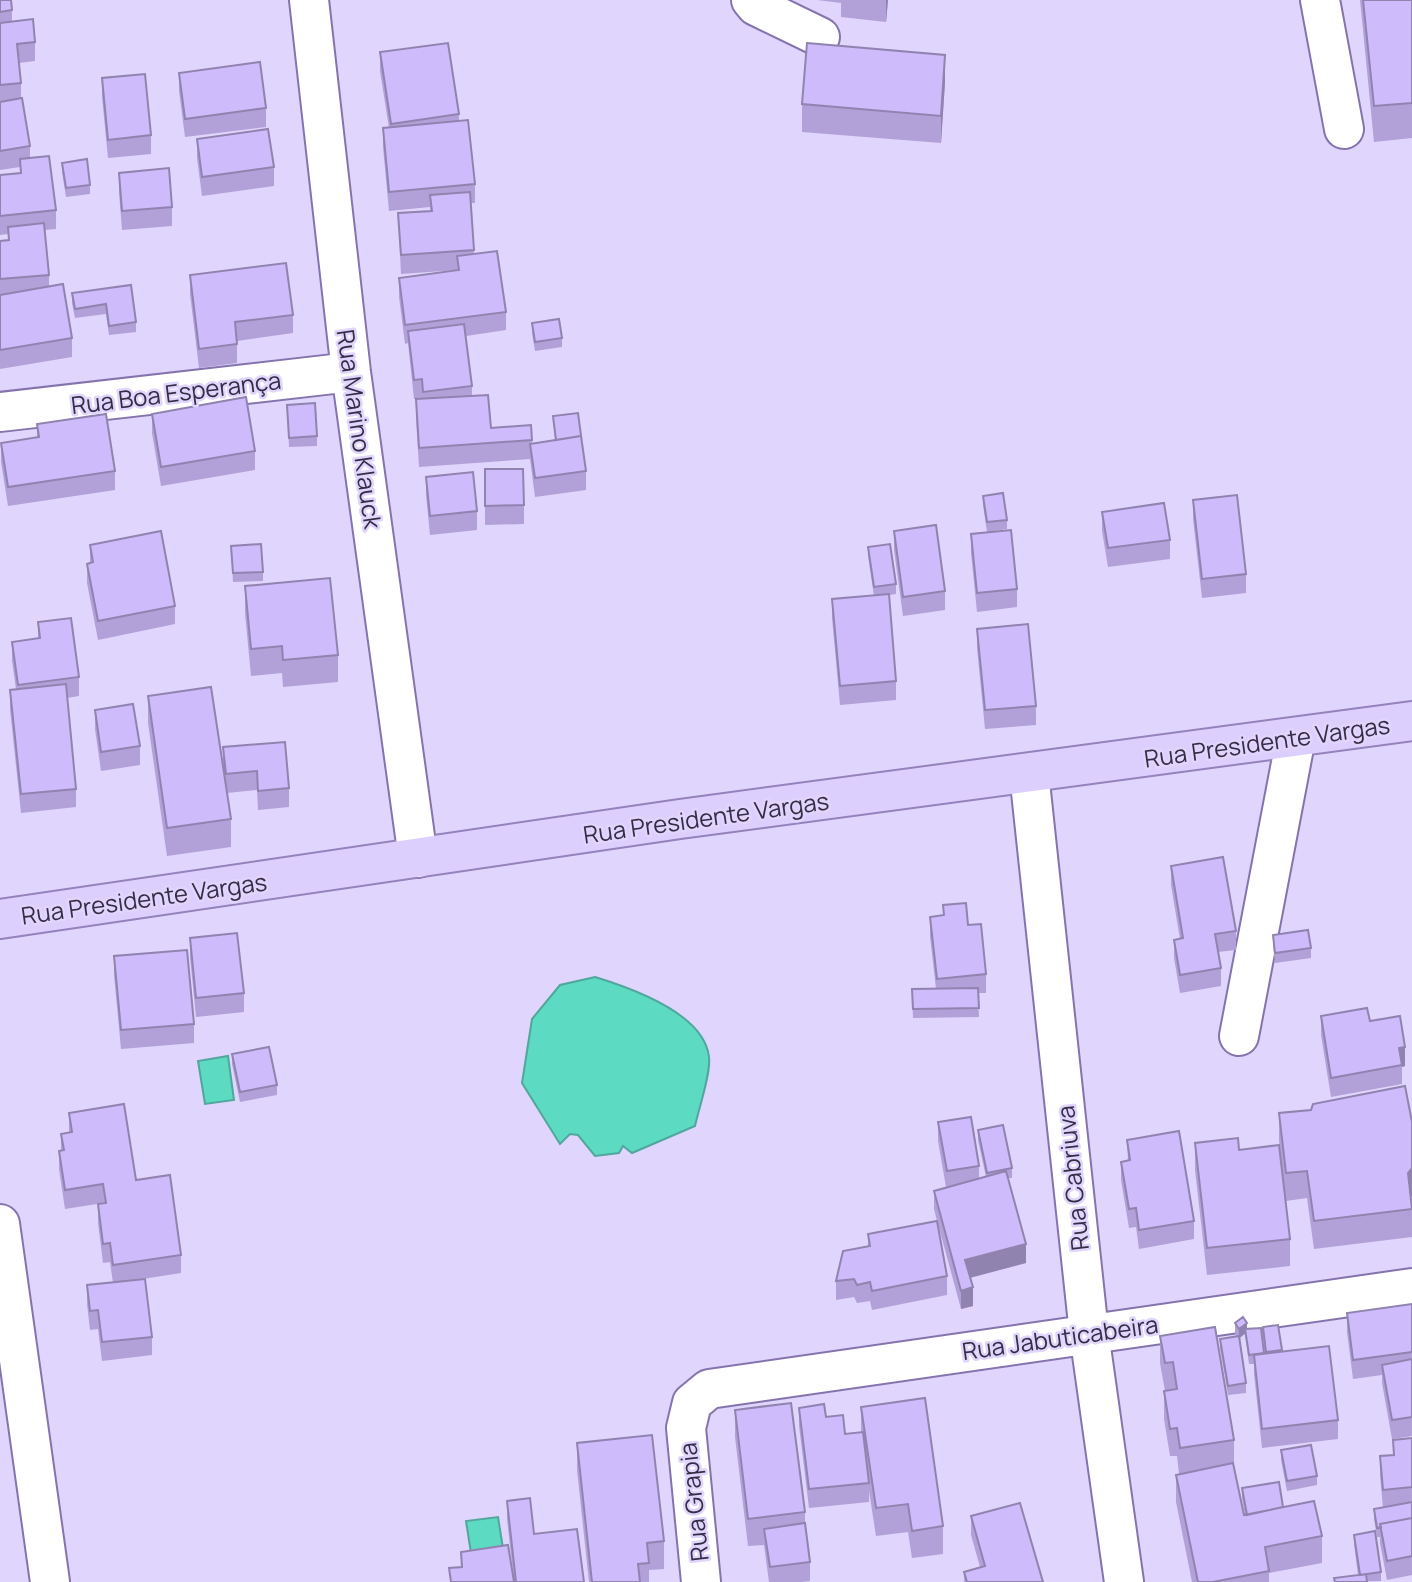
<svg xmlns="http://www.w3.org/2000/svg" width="1412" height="1582" font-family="Manrope,sans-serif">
	<rect width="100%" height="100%" fill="#e0d5fc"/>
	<path fill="#5ddac2" stroke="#51a69d" stroke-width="2" d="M 595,977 C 631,988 704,1013 709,1057 C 711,1073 699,1108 695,1126 L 632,1153 L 623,1146 L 619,1153 L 595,1156 L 578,1135 L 570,1134 L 560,1144 L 522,1083 L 532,1019 L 560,985 Z
		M 228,1056 L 234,1100 L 205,1104 L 198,1061 Z
		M 498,1517 L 505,1561 L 473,1566 L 466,1521 Z"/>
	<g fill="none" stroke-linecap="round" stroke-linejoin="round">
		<g stroke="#8573ae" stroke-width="42">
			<path id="minor" d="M 309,0 L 351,372 L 418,858
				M 751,0 L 756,6 L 820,37
				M 1320,0 L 1344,129
				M 0,412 L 351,372
				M 1029,773 L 1089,1333 L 1124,1582
				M 1239,1036 L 1296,737
				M 0,1224 L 50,1582
				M 701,1582 L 686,1428 L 692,1403 L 709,1389 L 1412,1288"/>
		</g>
		<g stroke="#9382bc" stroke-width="42">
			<path id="major" d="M 0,919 L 680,819 L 1412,721"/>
		</g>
		<use href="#minor" stroke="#fff" stroke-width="38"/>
		<use href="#major" stroke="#ddcffd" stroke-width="38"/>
	</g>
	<path fill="#b1a1d8" d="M 0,0 L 12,10 L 12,21 L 35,42 L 35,61 L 19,63 L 21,83 L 21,98 L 30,146 L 30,158 L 56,210 L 56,229 L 44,230 L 49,275 L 49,287 L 72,338 L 72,357 L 0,369 L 0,241 L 8,240 L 8,234 L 0,235 L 0,175 L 20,173 L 20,167 L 0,170 Z
		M 817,0 L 888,0 L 886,22 L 841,17 L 841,3 Z
		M 1360,0 L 1412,0 L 1412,138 L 1374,142 Z
		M 380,52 L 459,114 L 459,121 L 475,184 L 475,203 L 471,203 L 474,254 L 506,312 L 506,330 L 466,336 L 472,386 L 472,396 L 491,428 L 531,425 L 532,443 L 555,440 L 553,416 L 586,471 L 586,490 L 535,497 L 530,459 L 419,467 L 416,418 L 416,399 L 422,399 L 414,399 L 408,343 L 405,344 L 399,297 L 399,278 L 457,270 L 401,274 L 398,213 L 430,211 L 430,207 L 389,211 L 383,147 L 383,128 L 389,128 L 380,71 Z
		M 179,73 L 266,108 L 266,127 L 185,137 L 179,91 Z
		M 102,78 L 151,135 L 151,154 L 108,158 L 102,97 Z
		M 945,82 L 941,143 L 802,132 L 802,104 Z
		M 197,139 L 274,167 L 274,186 L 202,196 L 197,158 Z
		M 62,163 L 90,185 L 90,194 L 66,197 L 62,172 Z
		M 119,173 L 172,207 L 172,226 L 122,230 L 119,192 Z
		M 190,275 L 293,315 L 293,333 L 237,341 L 237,363 L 199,368 L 190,294 Z
		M 131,285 L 136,322 L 136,332 L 109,335 L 106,314 L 75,318 L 72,303 L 72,293 Z
		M 532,323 L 562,338 L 562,347 L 535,351 L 532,333 Z
		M 287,405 L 317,436 L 317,446 L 289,447 Z
		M 152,414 L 255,451 L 255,470 L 161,486 L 152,433 Z
		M 37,424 L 115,471 L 115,490 L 8,506 L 1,462 L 1,443 L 37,437 Z
		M 485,469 L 524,505 L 524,524 L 485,525 Z
		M 426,477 L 477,511 L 477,530 L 430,535 L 426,495 Z
		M 983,496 L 1007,520 L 1007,529 L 987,532 L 983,505 Z
		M 1193,500 L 1246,574 L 1246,593 L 1202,598 L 1193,519 Z
		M 1102,512 L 1170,540 L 1170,559 L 1108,567 L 1102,531 Z
		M 894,531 L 945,591 L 945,610 L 903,616 L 894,550 Z
		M 971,534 L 1017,589 L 1017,607 L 977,612 L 971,553 Z
		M 90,545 L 175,606 L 175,624 L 98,640 L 87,583 L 87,564 L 90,563 Z
		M 231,546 L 263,572 L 263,581 L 233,582 Z
		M 868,547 L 896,584 L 896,594 L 889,595 L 896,681 L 896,700 L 840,705 L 832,618 L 832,599 L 874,596 L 868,556 Z
		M 245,586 L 338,655 L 338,682 L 283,687 L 282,673 L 251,676 L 245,613 Z
		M 38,622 L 79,677 L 79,696 L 67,698 L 76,789 L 76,807 L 21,813 L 10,709 L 10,690 L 16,689 L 12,661 L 12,642 L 38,638 Z
		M 977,629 L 1036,706 L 1036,725 L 985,729 L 977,648 Z
		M 148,696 L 223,768 L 223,747 L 289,788 L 289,807 L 258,810 L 257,790 L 227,793 L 231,819 L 231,847 L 167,856 L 148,723 Z
		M 95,710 L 140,746 L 140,765 L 101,771 L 95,729 Z
		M 1171,866 L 1236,931 L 1236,950 L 1218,952 L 1221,968 L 1221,986 L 1180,993 L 1174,958 L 1174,940 L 1180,939 L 1171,885 Z
		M 943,905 L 968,925 L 986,974 L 986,993 L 978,993 L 979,1017 L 913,1018 L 912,989 L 936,989 L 930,936 L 930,917 L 943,916 Z
		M 1273,935 L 1311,948 L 1311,958 L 1275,963 L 1273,945 Z
		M 190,938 L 244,993 L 244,1012 L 196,1017 L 190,957 Z
		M 114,956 L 194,1024 L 194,1043 L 121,1049 L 114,975 Z
		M 1321,1016 L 1370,1021 L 1405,1066 L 1402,1067 L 1402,1084 L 1331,1097 L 1321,1035 Z
		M 232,1054 L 277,1085 L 277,1095 L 240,1102 L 232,1064 Z
		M 69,1113 L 136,1180 L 181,1255 L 181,1273 L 136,1280 L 152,1337 L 152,1355 L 102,1361 L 98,1329 L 90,1330 L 87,1304 L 87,1285 L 113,1283 L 110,1262 L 103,1263 L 98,1223 L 98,1204 L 103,1203 L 65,1209 L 59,1169 L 59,1151 L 61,1150 L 61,1134 L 69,1133 Z
		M 1279,1113 L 1412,1122 L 1412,1196 L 1411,1197 L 1412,1206 L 1412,1237 L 1314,1249 L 1307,1198 L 1286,1201 L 1279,1141 Z
		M 938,1122 L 979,1166 L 979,1178 L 986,1177 L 978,1140 L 978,1130 L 1012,1168 L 1012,1178 L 1008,1178 L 1026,1263 L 970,1278 L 973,1306 L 961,1309 L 938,1224 L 947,1276 L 947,1295 L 872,1310 L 870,1301 L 857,1303 L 854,1297 L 836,1300 L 836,1281 L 868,1247 L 868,1234 L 937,1221 L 934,1209 L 934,1191 L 946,1187 L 938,1141 Z
		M 1127,1140 L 1194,1221 L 1194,1239 L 1139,1249 L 1136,1227 L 1129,1228 L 1121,1180 L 1121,1162 L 1128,1161 Z
		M 1195,1143 L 1239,1150 L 1290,1239 L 1290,1266 L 1207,1275 L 1195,1170 Z
		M 1412,1304 L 1412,1436 L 1392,1439 L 1382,1383 L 1382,1375 L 1353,1379 L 1347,1332 L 1347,1313 Z
		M 1235,1323 L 1247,1329 L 1264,1354 L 1265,1354 L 1263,1327 L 1278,1325 L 1282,1352 L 1338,1420 L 1338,1439 L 1262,1448 L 1254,1374 L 1254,1364 L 1249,1364 L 1245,1334 L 1240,1338 L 1246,1383 L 1246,1393 L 1228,1395 L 1220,1348 L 1220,1339 L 1237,1336 L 1235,1333 Z
		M 1160,1336 L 1234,1440 L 1234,1467 L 1244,1515 L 1245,1515 L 1242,1498 L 1242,1488 L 1283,1507 L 1322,1536 L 1322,1563 L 1269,1573 L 1269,1582 L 1192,1582 L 1176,1502 L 1176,1475 L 1179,1474 L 1177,1456 L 1170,1456 L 1164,1419 L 1164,1391 L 1173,1390 L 1173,1389 L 1165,1391 L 1160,1363 Z
		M 861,1407 L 943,1526 L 943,1554 L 912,1558 L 908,1532 L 876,1536 L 869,1491 L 869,1502 L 809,1508 L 799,1426 L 799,1408 L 826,1417 L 845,1434 L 861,1433 Z
		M 735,1410 L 805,1512 L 805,1523 L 810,1562 L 810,1581 L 801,1582 L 769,1582 L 764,1545 L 748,1546 L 735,1437 Z
		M 1412,1438 L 1412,1575 L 1387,1580 L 1380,1543 L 1380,1537 L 1377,1537 L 1374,1519 L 1374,1509 L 1383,1508 L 1380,1475 L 1380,1456 L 1393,1455 L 1393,1440 Z
		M 577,1443 L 664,1541 L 664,1569 L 649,1570 L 649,1582 L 589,1582 L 577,1470 Z
		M 1281,1450 L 1317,1476 L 1317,1485 L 1287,1491 L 1281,1460 Z
		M 507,1501 L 534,1534 L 584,1582 L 514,1582 L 507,1519 Z
		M 971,1516 L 1043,1582 L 964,1582 L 964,1572 L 980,1567 L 971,1535 Z
		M 1354,1535 L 1381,1572 L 1381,1581 L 1334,1582 L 1358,1575 L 1354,1544 Z"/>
	<path fill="#9083b0" d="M 886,0 L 888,0 L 886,22 Z
		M 945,55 L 945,82 L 941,143 L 941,116 Z
		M 1405,1047 L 1405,1066 L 1402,1067 L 1399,1048 Z
		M 1412,1168 L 1412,1196 L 1408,1200 L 1408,1173 Z
		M 1026,1244 L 1026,1263 L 965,1279 L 965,1260 Z
		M 973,1287 L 973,1306 L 961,1309 L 961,1291 Z
		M 1247,1323 L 1247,1332 L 1239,1338 L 1239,1329 Z"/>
	<path fill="#cebbfb" stroke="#9083b0" stroke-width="2" d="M 0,0 L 11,0 L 12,10 L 0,12 Z
		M 1363,0 L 1412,0 L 1412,103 L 1374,106 Z
		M 33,19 L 35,42 L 17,44 L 21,83 L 0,85 L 0,23 Z
		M 448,43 L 459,114 L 391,124 L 380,52 Z
		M 807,43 L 945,55 L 941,116 L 802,104 Z
		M 260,62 L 266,108 L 185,119 L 179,73 Z
		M 145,74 L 151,135 L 108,140 L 102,78 Z
		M 22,98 L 30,146 L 0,151 L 0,102 Z
		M 468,120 L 475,184 L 389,192 L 383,128 Z
		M 268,129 L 274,167 L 202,177 L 197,139 Z
		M 49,156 L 56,210 L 0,216 L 0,175 L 21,173 L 20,159 Z
		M 87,159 L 90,185 L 66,188 L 62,163 Z
		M 169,168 L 172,207 L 122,211 L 119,173 Z
		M 470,192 L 474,250 L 401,255 L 398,213 L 432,211 L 430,195 Z
		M 44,223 L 49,275 L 0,279 L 0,241 L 9,240 L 8,227 Z
		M 497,251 L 506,312 L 405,325 L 399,278 L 459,270 L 457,256 Z
		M 286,263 L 293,315 L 235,322 L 237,344 L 199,349 L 190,275 Z
		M 63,284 L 72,338 L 0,350 L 0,295 Z
		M 131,285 L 136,322 L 109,326 L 106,304 L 75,309 L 72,293 Z
		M 559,319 L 562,338 L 535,342 L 532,323 Z
		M 464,324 L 472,386 L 423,392 L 422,379 L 414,380 L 408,331 Z
		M 488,395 L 491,428 L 531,425 L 532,440 L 419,448 L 416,399 Z
		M 246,397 L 255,451 L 161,467 L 152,414 Z
		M 315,403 L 317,436 L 289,438 L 287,405 Z
		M 578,413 L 582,443 L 581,436 L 556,440 L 553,416 Z
		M 106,414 L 115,471 L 8,487 L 1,443 L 39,437 L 37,424 Z
		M 581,436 L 586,471 L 535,478 L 530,444 Z
		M 485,469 L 523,469 L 524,505 L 485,506 Z
		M 473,472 L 477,511 L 430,516 L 426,477 Z
		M 1003,493 L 1007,520 L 987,522 L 983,496 Z
		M 1237,495 L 1246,574 L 1202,579 L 1193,500 Z
		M 1164,503 L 1170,540 L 1108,548 L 1102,512 Z
		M 936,525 L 945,591 L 903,597 L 894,531 Z
		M 1011,530 L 1017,589 L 977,593 L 971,534 Z
		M 161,531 L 175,606 L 98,621 L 87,564 L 93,562 L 90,545 Z
		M 261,544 L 263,572 L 233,573 L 231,546 Z
		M 890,544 L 896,584 L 874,587 L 868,547 Z
		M 330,578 L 338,655 L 283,660 L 282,646 L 251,649 L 245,586 Z
		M 889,594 L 896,681 L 840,686 L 832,599 Z
		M 71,618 L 79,677 L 18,685 L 12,642 L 40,638 L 38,622 Z
		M 1028,624 L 1036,706 L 985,710 L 977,629 Z
		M 66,684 L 76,789 L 21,794 L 10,690 Z
		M 211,687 L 231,819 L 167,828 L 148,696 Z
		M 133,704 L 140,746 L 101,752 L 95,710 Z
		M 285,742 L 289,788 L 258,791 L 257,771 L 226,774 L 223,747 Z
		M 1223,857 L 1236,931 L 1215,934 L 1221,968 L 1180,975 L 1174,940 L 1183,938 L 1171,866 Z
		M 966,903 L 968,925 L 981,924 L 986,974 L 937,979 L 930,917 L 944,915 L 943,905 Z
		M 1308,930 L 1311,948 L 1275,953 L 1273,935 Z
		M 237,933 L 244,993 L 196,998 L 190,938 Z
		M 187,950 L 194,1024 L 121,1030 L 114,956 Z
		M 978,988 L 979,1008 L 913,1009 L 912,989 Z
		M 1367,1008 L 1370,1021 L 1400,1016 L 1405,1047 L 1399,1048 L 1402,1065 L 1331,1078 L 1321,1016 Z
		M 269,1047 L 277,1085 L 240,1092 L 232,1054 Z
		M 1405,1086 L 1412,1122 L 1412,1168 L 1408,1173 L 1412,1209 L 1314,1221 L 1307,1171 L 1286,1173 L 1279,1113 L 1311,1110 L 1313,1104 Z
		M 124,1104 L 136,1180 L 170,1175 L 181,1255 L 113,1265 L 110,1243 L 103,1244 L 98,1204 L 106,1203 L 103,1184 L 65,1190 L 59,1151 L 64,1150 L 61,1134 L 72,1132 L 69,1113 Z
		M 971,1117 L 979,1166 L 947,1171 L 938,1122 Z
		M 1003,1125 L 1012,1168 L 987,1173 L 978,1130 Z
		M 1179,1131 L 1194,1221 L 1139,1230 L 1136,1208 L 1129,1209 L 1121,1162 L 1130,1160 L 1127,1140 Z
		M 1238,1138 L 1239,1150 L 1279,1145 L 1290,1239 L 1207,1248 L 1195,1143 Z
		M 1006,1171 L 1026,1244 L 965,1260 L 973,1287 L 961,1291 L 934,1191 Z
		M 937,1221 L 947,1276 L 872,1291 L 870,1282 L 857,1285 L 854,1279 L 836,1281 L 843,1251 L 870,1246 L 868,1234 Z
		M 145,1279 L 152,1337 L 102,1342 L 98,1310 L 90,1311 L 87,1285 Z
		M 1412,1304 L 1412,1352 L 1353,1360 L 1347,1313 Z
		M 1243,1317 L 1247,1323 L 1239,1329 L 1235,1323 Z
		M 1278,1325 L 1282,1350 L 1266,1352 L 1263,1327 Z
		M 1215,1327 L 1234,1440 L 1180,1448 L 1177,1428 L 1170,1429 L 1164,1391 L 1177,1389 L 1173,1362 L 1165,1363 L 1160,1336 Z
		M 1261,1328 L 1264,1353 L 1249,1355 L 1245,1329 Z
		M 1239,1336 L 1246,1383 L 1228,1386 L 1220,1339 Z
		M 1329,1346 L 1338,1420 L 1262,1429 L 1254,1355 Z
		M 1412,1359 L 1412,1417 L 1392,1420 L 1382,1365 Z
		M 925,1398 L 943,1526 L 912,1531 L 908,1504 L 876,1508 L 861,1407 Z
		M 791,1403 L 805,1512 L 748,1519 L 735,1410 Z
		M 824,1404 L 826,1417 L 843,1415 L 845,1434 L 863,1432 L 869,1483 L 809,1489 L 799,1408 Z
		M 652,1435 L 664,1541 L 647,1543 L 649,1563 L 638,1564 L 640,1582 L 592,1582 L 577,1443 Z
		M 1412,1438 L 1412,1487 L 1383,1490 L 1380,1456 L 1394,1455 L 1393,1440 Z
		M 1311,1445 L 1317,1476 L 1287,1481 L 1281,1450 Z
		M 1233,1463 L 1244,1515 L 1314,1501 L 1322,1536 L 1265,1547 L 1269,1571 L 1213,1582 L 1198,1582 L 1176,1475 Z
		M 1279,1482 L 1283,1507 L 1247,1515 L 1242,1488 Z
		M 530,1498 L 534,1534 L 577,1529 L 584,1582 L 516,1582 L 507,1501 Z
		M 1412,1502 L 1412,1518 L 1380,1524 L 1381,1527 L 1377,1528 L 1374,1509 Z
		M 1020,1503 L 1043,1582 L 967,1582 L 964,1572 L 985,1566 L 971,1516 Z
		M 1412,1518 L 1412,1556 L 1387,1561 L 1380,1524 Z
		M 805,1523 L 810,1562 L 770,1567 L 764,1529 Z
		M 1375,1531 L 1381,1572 L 1360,1575 L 1354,1535 Z
		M 508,1545 L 514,1582 L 451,1582 L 449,1568 L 462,1567 L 461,1552 Z
		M 1366,1574 L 1367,1582 L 1335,1582 L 1334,1578 Z"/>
	<g text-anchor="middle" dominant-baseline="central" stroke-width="5" stroke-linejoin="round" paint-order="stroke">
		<g font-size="24" fill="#352d46" stroke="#e0d5fc">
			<text transform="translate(176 392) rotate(-7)">Rua Boa Esperança</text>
			<text transform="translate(360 429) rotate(82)">Rua Marino Klauck</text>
			<text transform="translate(1267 741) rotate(-8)">Rua Presidente Vargas</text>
			<text transform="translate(706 817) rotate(-8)">Rua Presidente Vargas</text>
			<text transform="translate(144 898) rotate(-8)">Rua Presidente Vargas</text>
			<text transform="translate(1072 1178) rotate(-96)">Rua Cabriuva</text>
			<text transform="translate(1060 1337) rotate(-8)">Rua Jabuticabeira</text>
			<text transform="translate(693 1502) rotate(-96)">Rua Grapia</text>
		</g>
	</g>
</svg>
